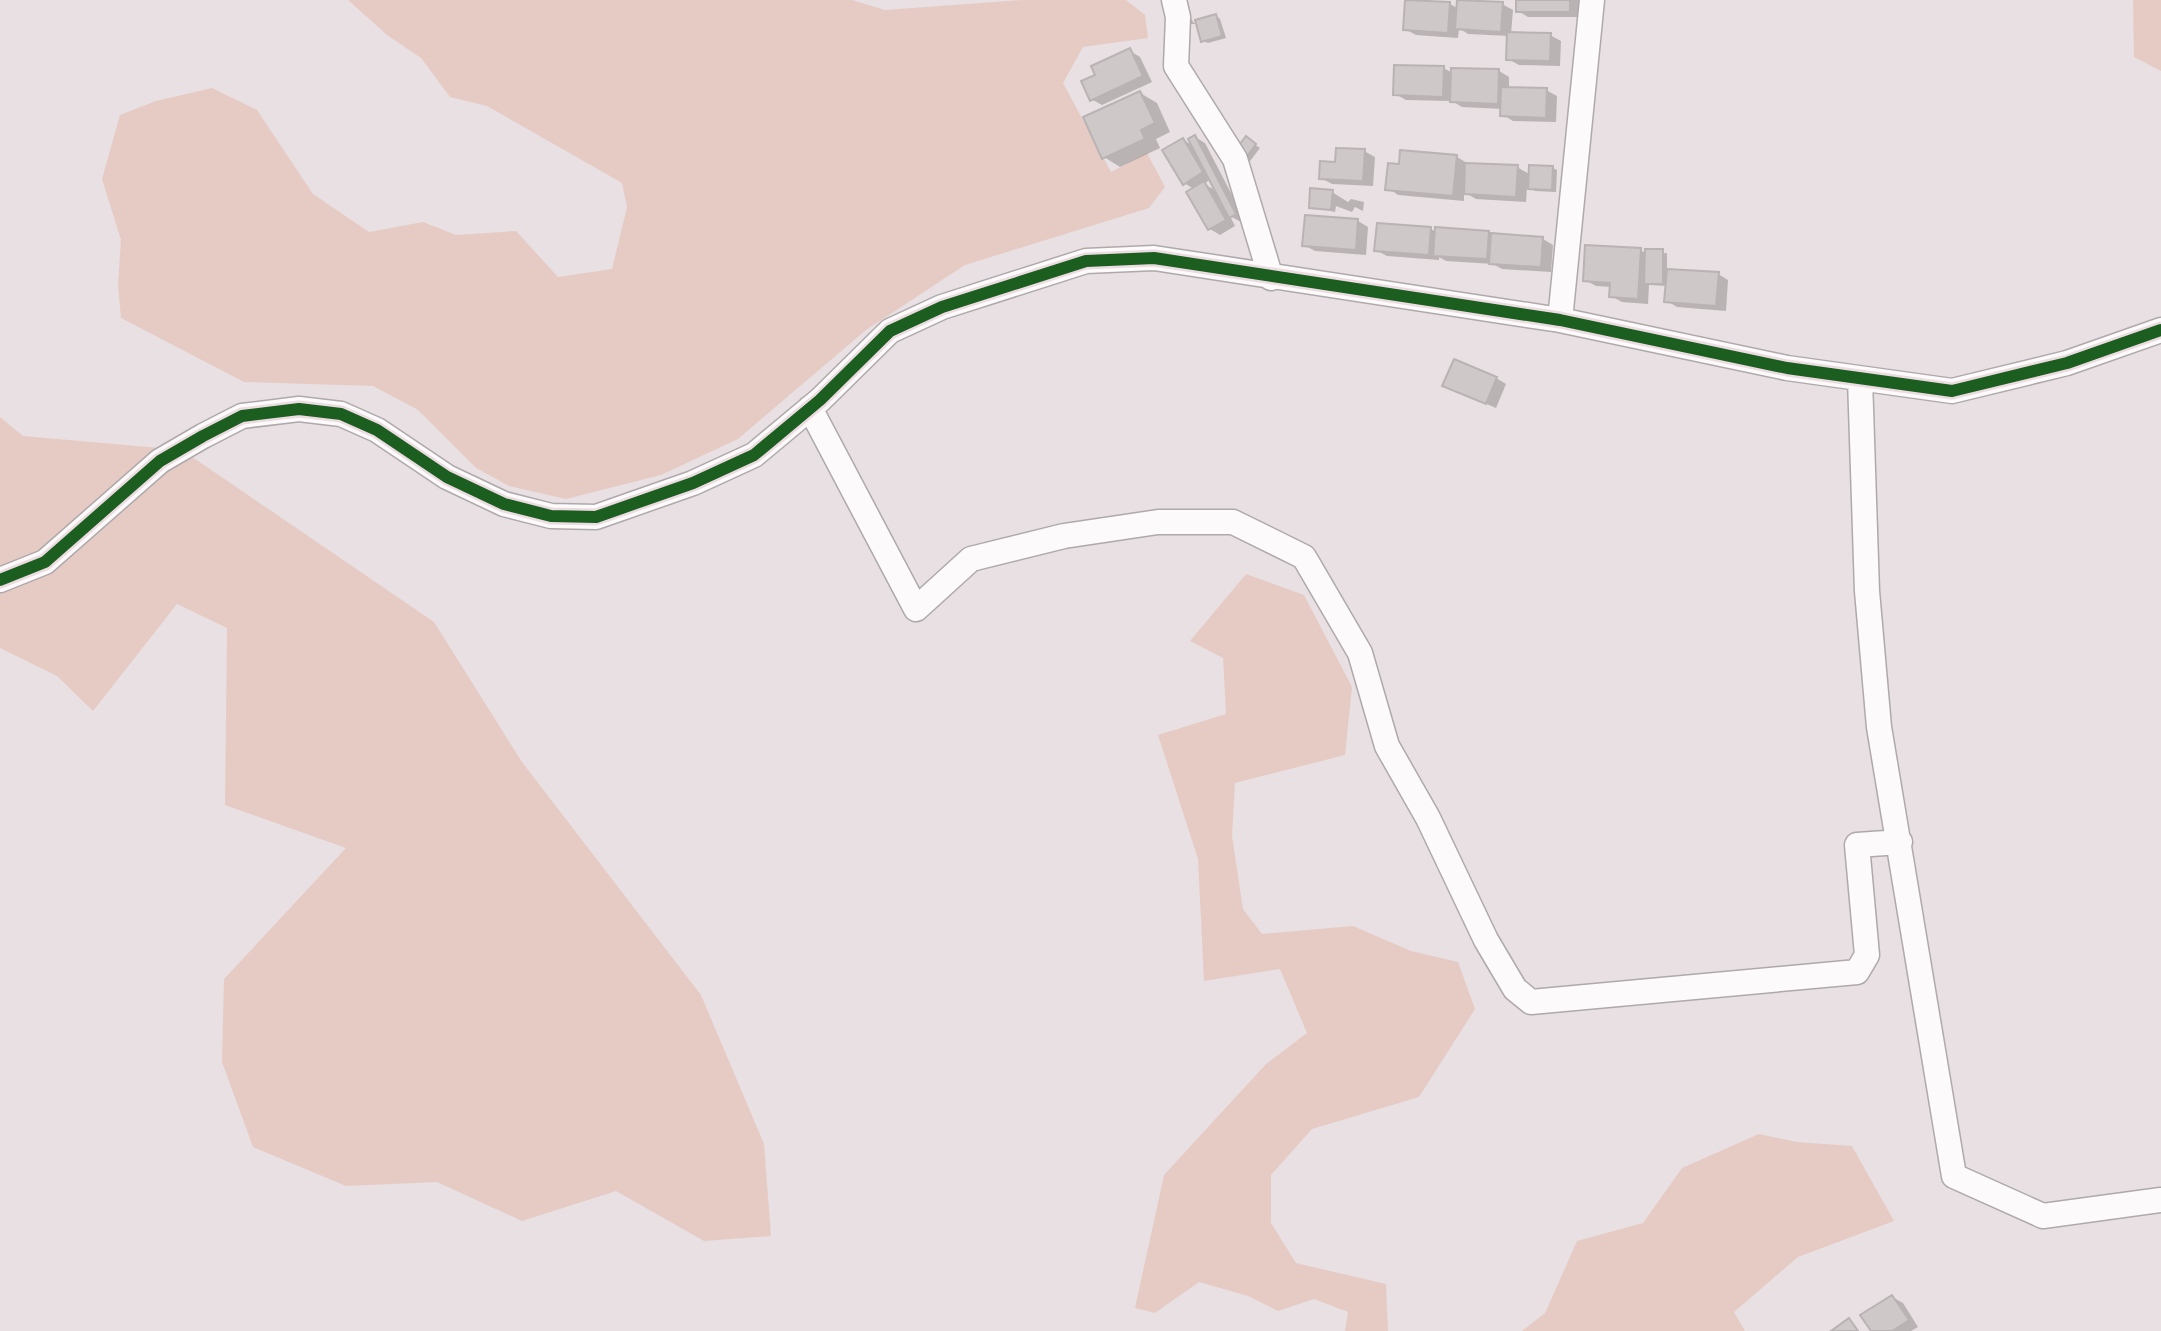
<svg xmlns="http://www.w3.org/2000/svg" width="2161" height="1331" font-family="'PT Sans',sans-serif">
	<rect width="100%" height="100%" fill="#e8e0e2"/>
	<path fill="#e6cbc5" d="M 348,0 L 852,0 L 885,10 L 1023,0 L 1126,0 L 1145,15 L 1148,38 L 1083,47 L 1063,83 L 1111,172 L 1147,153 L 1165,187 L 1149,208 L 965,265 L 866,330 L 738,439 L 661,475 L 566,499 L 509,486 L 476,468 L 418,410 L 373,386 L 244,382 L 121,318 L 118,285 L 121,240 L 102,179 L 120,115 L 156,101 L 212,88 L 257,110 L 313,194 L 369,232 L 423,222 L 456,235 L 516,231 L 558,277 L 612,269 L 627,207 L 622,183 L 487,106 L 450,97 L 421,58 L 387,35 Z
		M 2133,0 L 2161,0 L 2161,71 L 2134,57 Z
		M 0,417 L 23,436 L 182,450 L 434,622 L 522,762 L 701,995 L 764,1144 L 771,1236 L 704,1241 L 616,1191 L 522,1221 L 437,1182 L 346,1186 L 253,1147 L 222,1062 L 224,979 L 346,848 L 225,805 L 227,628 L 177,604 L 93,711 L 57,676 L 0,648 Z
		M 1246,574 L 1304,595 L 1352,687 L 1345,755 L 1235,783 L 1232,836 L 1243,909 L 1262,934 L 1353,926 L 1411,951 L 1458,962 L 1475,1009 L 1419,1097 L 1312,1129 L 1271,1175 L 1271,1223 L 1296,1263 L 1386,1284 L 1388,1331 L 1345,1331 L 1348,1312 L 1314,1299 L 1278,1311 L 1248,1296 L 1199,1282 L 1155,1313 L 1135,1308 L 1164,1175 L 1266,1064 L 1307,1033 L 1280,969 L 1204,981 L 1198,859 L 1158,735 L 1226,714 L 1223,658 L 1190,641 Z
		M 1759,1134 L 1797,1142 L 1852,1146 L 1894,1221 L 1798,1257 L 1734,1312 L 1745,1331 L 1522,1331 L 1545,1313 L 1577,1241 L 1643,1223 L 1682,1168 Z"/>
	<path fill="#0003" fill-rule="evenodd" d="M 1518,0 L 1580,0 L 1580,17 L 1528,17 L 1518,11 Z
		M 1450,4 L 1459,9 L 1502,4 L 1513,10 L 1511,34 L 1550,35 L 1561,41 L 1560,66 L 1519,65 L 1508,59 L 1509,36 L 1468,34 L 1459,28 L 1458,38 L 1416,35 L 1405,29 Z
		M 1185,10 L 1194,23 L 1216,16 L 1220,19 L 1226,38 L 1208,43 L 1203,41 L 1198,24 L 1188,24 Z
		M 1130,51 L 1140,57 L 1152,82 L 1102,105 L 1091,99 L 1097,76 Z
		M 1443,68 L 1453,73 L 1499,71 L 1509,77 L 1509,89 L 1546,90 L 1557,96 L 1556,122 L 1513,121 L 1503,115 L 1503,109 L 1462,107 L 1452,101 L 1406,100 L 1395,94 Z
		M 1140,93 L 1157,103 L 1170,132 L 1156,139 L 1160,148 L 1120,167 L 1104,157 Z
		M 1195,137 L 1205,143 L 1245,220 L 1241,222 L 1230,216 L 1235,226 L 1220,235 L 1210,229 L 1194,189 L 1184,183 L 1183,140 L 1194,146 ZM 1211,179 L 1217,191 L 1204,184 Z
		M 1247,139 L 1260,148 L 1244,169 Z
		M 1364,151 L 1375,157 L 1373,186 L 1332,184 L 1321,178 L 1337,164 Z
		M 1457,157 L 1467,163 L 1517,167 L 1531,175 L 1553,168 L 1557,170 L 1556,192 L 1535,191 L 1527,186 L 1526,202 L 1476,199 L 1464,192 L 1464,201 L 1398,195 L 1388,188 Z
		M 1332,192 L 1348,202 L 1351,199 L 1364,202 L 1363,211 L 1355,207 L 1352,212 L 1336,206 L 1335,212 L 1311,207 Z
		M 1358,221 L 1368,227 L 1366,255 L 1315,251 L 1304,245 Z
		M 1430,229 L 1437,232 L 1489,232 L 1543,239 L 1553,245 L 1551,272 L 1502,269 L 1493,264 L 1446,261 L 1439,257 L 1439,260 L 1387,256 L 1376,250 Z
		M 1640,250 L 1647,254 L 1667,253 L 1667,271 L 1718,274 L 1728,280 L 1726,311 L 1677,307 L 1667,301 L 1668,286 L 1649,285 L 1648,304 L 1622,302 L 1611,296 L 1612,287 L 1596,286 L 1585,280 Z
		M 1496,378 L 1506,384 L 1496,408 L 1445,386 Z
		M 1892,1297 L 1903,1303 L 1918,1327 L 1911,1331 L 1873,1331 Z"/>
	<path fill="#cfc8c9" stroke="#b9b3b4" stroke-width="2" d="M 1405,0 L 1450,2 L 1448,33 L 1403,30 Z
		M 1457,0 L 1503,2 L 1501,32 L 1455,29 Z
		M 1516,0 L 1570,0 L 1570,12 L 1516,12 Z
		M 1216,14 L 1222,36 L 1201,42 L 1195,20 Z
		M 1507,32 L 1551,33 L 1550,61 L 1506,60 Z
		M 1130,48 L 1143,76 L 1090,101 L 1081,81 L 1095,75 L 1091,66 Z
		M 1394,65 L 1444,66 L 1443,97 L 1393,95 Z
		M 1451,68 L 1499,69 L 1498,104 L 1450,102 Z
		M 1501,87 L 1547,88 L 1546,118 L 1500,116 Z
		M 1140,91 L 1155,123 L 1141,130 L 1145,139 L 1102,159 L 1083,117 Z
		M 1195,135 L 1236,214 L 1229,218 L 1188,139 Z
		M 1246,136 L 1256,144 L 1238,168 L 1228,160 Z
		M 1183,138 L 1203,172 L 1183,185 L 1162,150 Z
		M 1336,148 L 1365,149 L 1363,181 L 1319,179 L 1320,161 L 1335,162 Z
		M 1400,150 L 1457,155 L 1453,196 L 1385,190 L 1388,163 L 1399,164 Z
		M 1465,163 L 1518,165 L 1516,197 L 1464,194 Z
		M 1529,165 L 1553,166 L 1552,190 L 1528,189 Z
		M 1204,181 L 1226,220 L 1208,230 L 1186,192 Z
		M 1310,188 L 1333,190 L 1331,210 L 1309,208 Z
		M 1305,215 L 1358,219 L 1356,250 L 1302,246 Z
		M 1377,223 L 1431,227 L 1429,255 L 1374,251 Z
		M 1435,227 L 1489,231 L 1487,259 L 1433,256 Z
		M 1491,233 L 1543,237 L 1541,267 L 1489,264 Z
		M 1585,245 L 1641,248 L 1638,299 L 1609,297 L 1610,283 L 1583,281 Z
		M 1645,249 L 1663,249 L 1663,284 L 1644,284 Z
		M 1667,269 L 1719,272 L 1716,306 L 1664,302 Z
		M 1454,359 L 1497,377 L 1486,404 L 1442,386 Z
		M 1892,1295 L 1909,1320 L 1892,1331 L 1871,1331 L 1860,1315 Z
		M 1849,1318 L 1858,1331 L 1831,1331 Z"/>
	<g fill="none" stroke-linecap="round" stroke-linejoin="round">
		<g stroke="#afa9ab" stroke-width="27">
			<path id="minor" d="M 1174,0 L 1178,17 L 1176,66 L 1235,159 L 1271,278
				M 1560,320 L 1592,0
				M 1860,379 L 1867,591 L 1879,727 L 1954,1176 L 2043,1216 L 2161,1200
				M 810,408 L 916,609 L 971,559 L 1064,536 L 1158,522 L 1233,522 L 1304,557 L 1360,653 L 1387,746 L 1428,818 L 1486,940 L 1515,989 L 1531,1002 L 1857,972 L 1867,955 L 1857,845 L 1900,842
				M 0,580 L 45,562 L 160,461 L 203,436 L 242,416 L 299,409 L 341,414 L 377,430 L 447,477 L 504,504 L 551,516 L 596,517 L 693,483 L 754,455 L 820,400 L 890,331 L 942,307 L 1086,261 L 1154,258 L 1560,320 L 1787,368 L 1952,391 L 2067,363 L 2161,330"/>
		</g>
		<use href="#minor" stroke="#fcfafb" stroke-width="24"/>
		<g stroke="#ecdce1" stroke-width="17">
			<path id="cycleway" d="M 0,580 L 45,562 L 160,461 L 203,436 L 242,416 L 299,409 L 341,414 L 377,430 L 447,477 L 504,504 L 551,516 L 596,517 L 693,483 L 754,455 L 820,400 L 890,331 L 942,307 L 1086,261 L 1154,258 L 1560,320 L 1787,368 L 1952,391 L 2067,363 L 2161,330"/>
		</g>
		<use href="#cycleway" stroke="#1b5e20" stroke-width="12"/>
	</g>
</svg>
